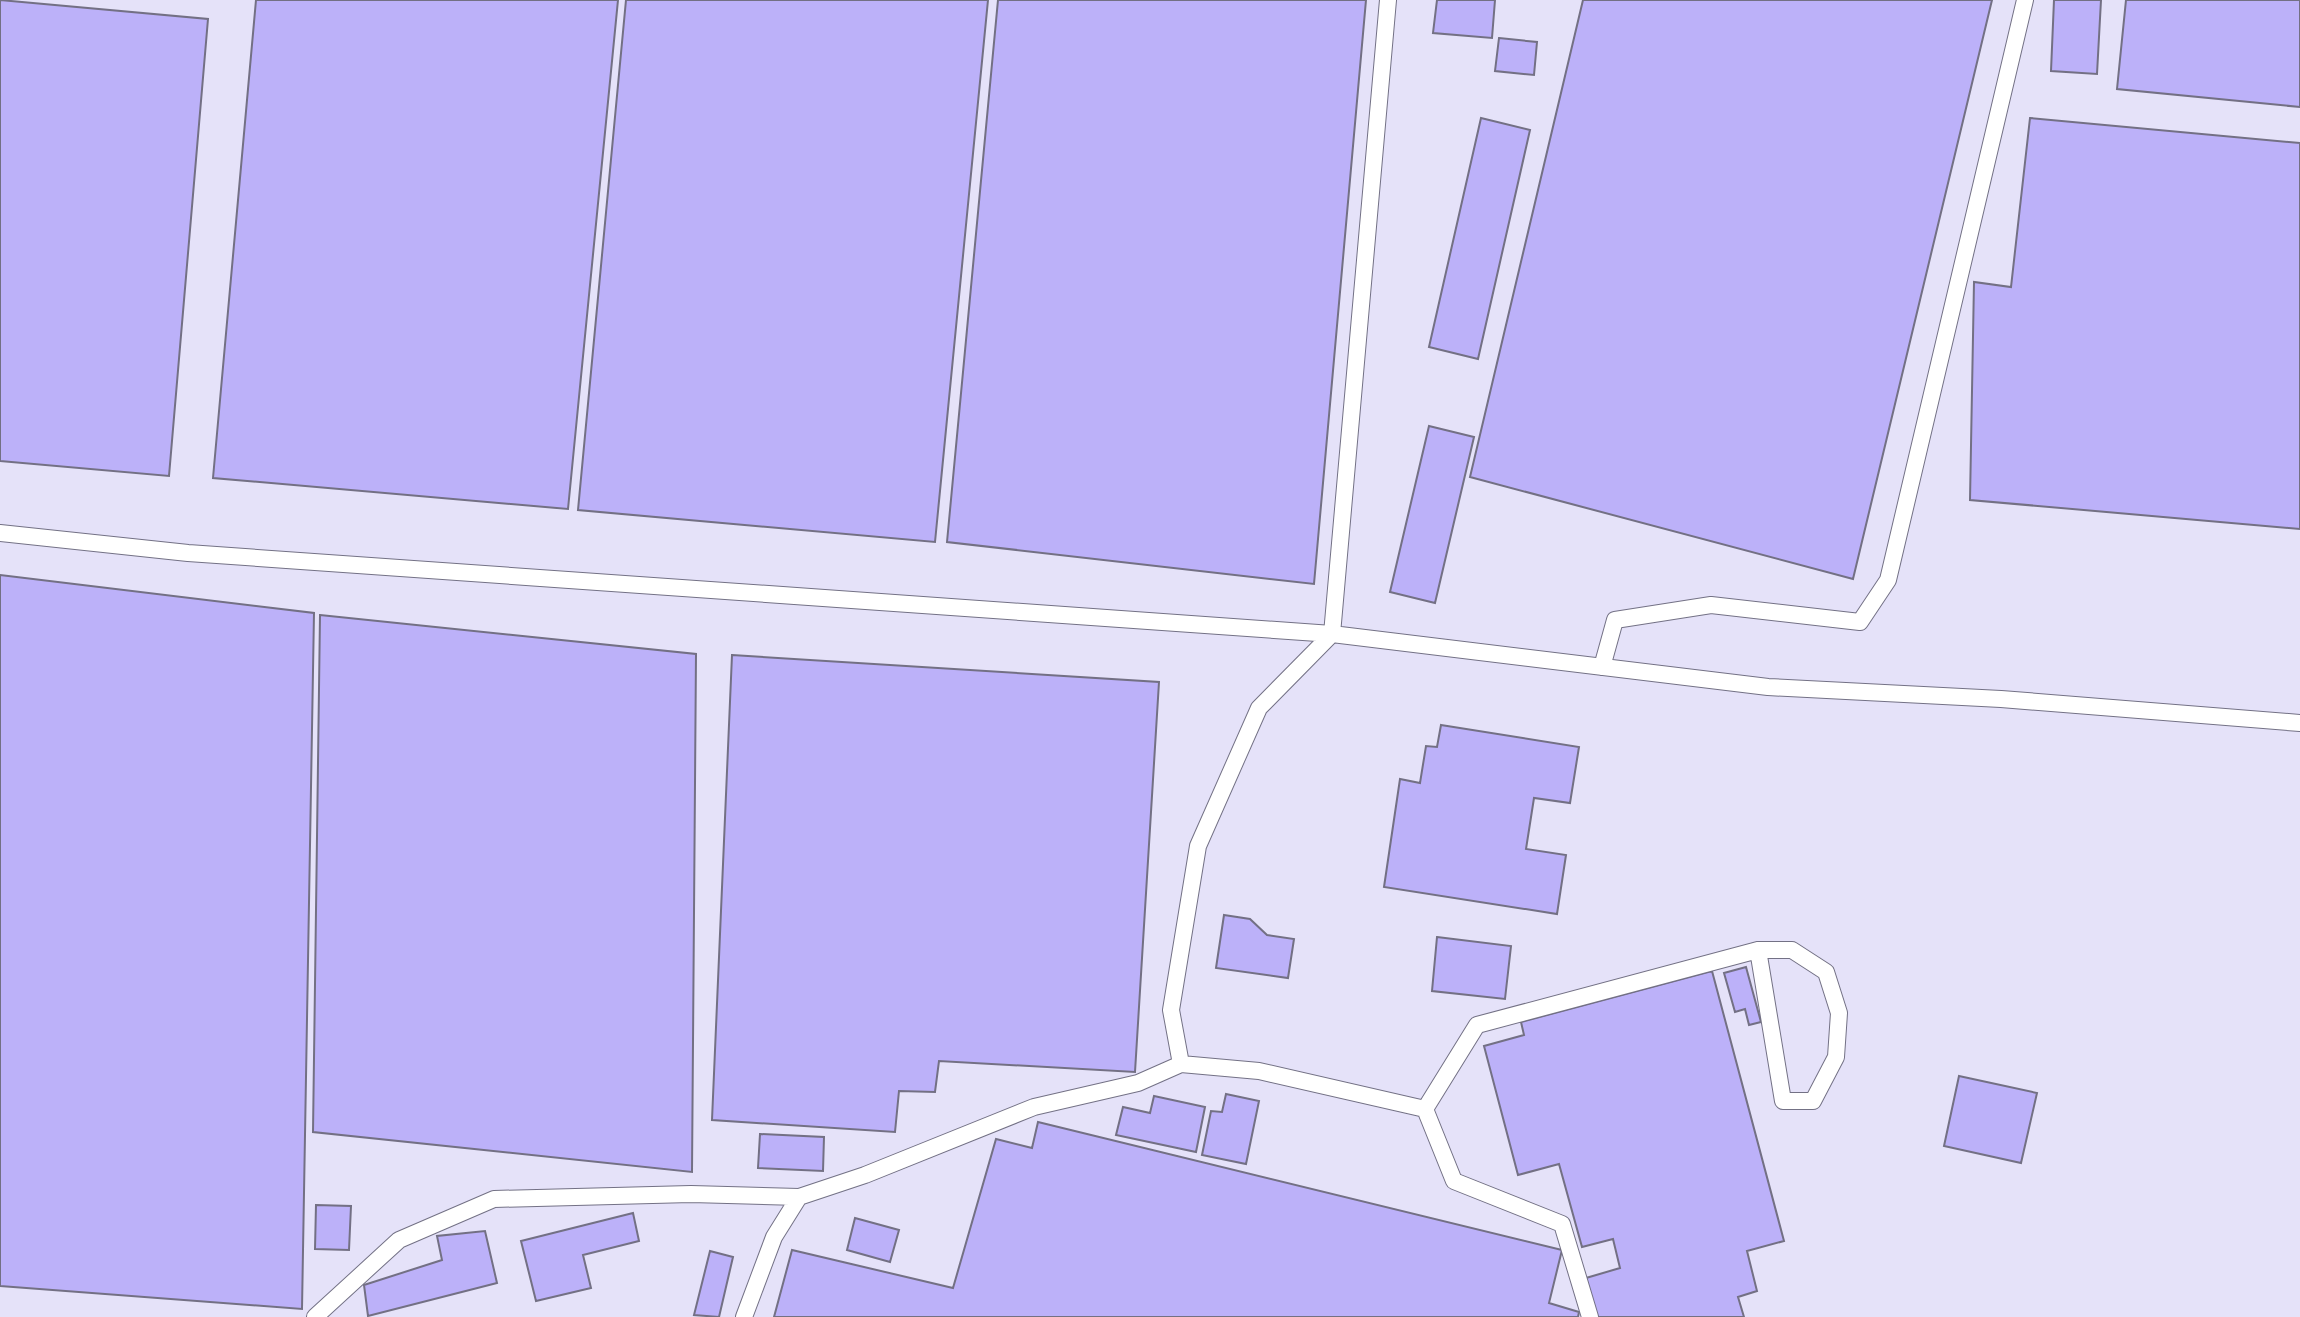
<svg xmlns="http://www.w3.org/2000/svg" width="2300" height="1317" font-family="Merriweather,serif">
	<rect width="100%" height="100%" fill="#e5e2f9"/>
	<path fill="#bcb1f9" stroke="#737084" stroke-width="2" d="M 0,0 L 208,19 L 169,476 L 0,461 Z
		M 256,0 L 618,0 L 568,509 L 213,478 Z
		M 626,0 L 988,0 L 935,542 L 578,510 Z
		M 998,0 L 1366,0 L 1314,584 L 947,542 Z
		M 1437,0 L 1495,0 L 1492,38 L 1433,33 Z
		M 1583,0 L 1992,0 L 1853,579 L 1470,477 Z
		M 2054,0 L 2101,0 L 2097,74 L 2051,71 Z
		M 2126,0 L 2300,0 L 2300,107 L 2117,89 Z
		M 1499,38 L 1537,42 L 1534,75 L 1495,71 Z
		M 1481,118 L 1530,130 L 1478,359 L 1429,347 Z
		M 2030,118 L 2300,143 L 2300,529 L 1970,500 L 1974,282 L 2011,287 Z
		M 1429,426 L 1474,437 L 1435,603 L 1390,592 Z
		M 0,575 L 314,613 L 302,1309 L 0,1286 Z
		M 320,615 L 696,654 L 692,1172 L 313,1132 Z
		M 732,655 L 1159,682 L 1135,1072 L 939,1061 L 935,1092 L 899,1091 L 895,1132 L 712,1120 Z
		M 1441,725 L 1579,747 L 1570,803 L 1534,798 L 1526,849 L 1566,855 L 1557,914 L 1384,887 L 1400,779 L 1420,783 L 1426,746 L 1437,747 Z
		M 1224,915 L 1250,919 L 1267,935 L 1294,939 L 1288,978 L 1216,968 Z
		M 1437,937 L 1511,946 L 1505,999 L 1432,991 Z
		M 1746,967 L 1761,1022 L 1749,1025 L 1745,1009 L 1735,1012 L 1724,973 Z
		M 1712,971 L 1784,1241 L 1747,1251 L 1757,1291 L 1738,1297 L 1744,1317 L 1597,1317 L 1586,1278 L 1620,1268 L 1613,1239 L 1582,1247 L 1559,1164 L 1518,1175 L 1484,1046 L 1524,1035 L 1521,1022 Z
		M 1959,1076 L 2037,1093 L 2021,1163 L 1944,1146 Z
		M 1226,1094 L 1259,1101 L 1246,1164 L 1202,1155 L 1211,1111 L 1222,1112 Z
		M 1154,1096 L 1205,1107 L 1196,1152 L 1116,1135 L 1123,1107 L 1150,1113 Z
		M 1038,1122 L 1562,1250 L 1549,1303 L 1579,1312 L 1578,1317 L 774,1317 L 792,1250 L 953,1288 L 996,1139 L 1032,1148 Z
		M 760,1134 L 824,1137 L 823,1171 L 758,1168 Z
		M 316,1205 L 351,1206 L 349,1250 L 315,1249 Z
		M 633,1213 L 639,1241 L 583,1255 L 591,1288 L 536,1301 L 521,1241 Z
		M 855,1218 L 899,1230 L 890,1262 L 847,1250 Z
		M 485,1231 L 497,1283 L 368,1316 L 364,1285 L 442,1260 L 437,1236 Z
		M 710,1251 L 733,1257 L 719,1317 L 694,1315 Z"/>
	<g fill="none" stroke-linecap="round" stroke-linejoin="round">
		<g stroke="#737185" stroke-width="18">
			<path id="service" d="M 0,533 L 188,553 L 1332,634 L 1768,687 L 2001,699 L 2300,723
				M 1602,667 L 1615,620 L 1711,605 L 1860,622 L 1888,580 L 2025,0
				M 1181,1064 L 1259,1071 L 1425,1109 L 1477,1025 L 1758,950 L 1792,950 L 1826,972 L 1839,1013 L 1836,1057 L 1813,1101 L 1783,1101 L 1758,950
				M 1425,1109 L 1454,1181 L 1562,1224 L 1590,1317
				M 315,1317 L 399,1240 L 494,1199 L 691,1194 L 799,1197 L 865,1175 L 1034,1107 L 1138,1083 L 1181,1064 L 1171,1010 L 1198,846 L 1259,708 L 1332,634 L 1388,0
				M 744,1317 L 774,1237 L 799,1197"/>
		</g>
		<use href="#service" stroke="#fff" stroke-width="16"/>
	</g>
</svg>
